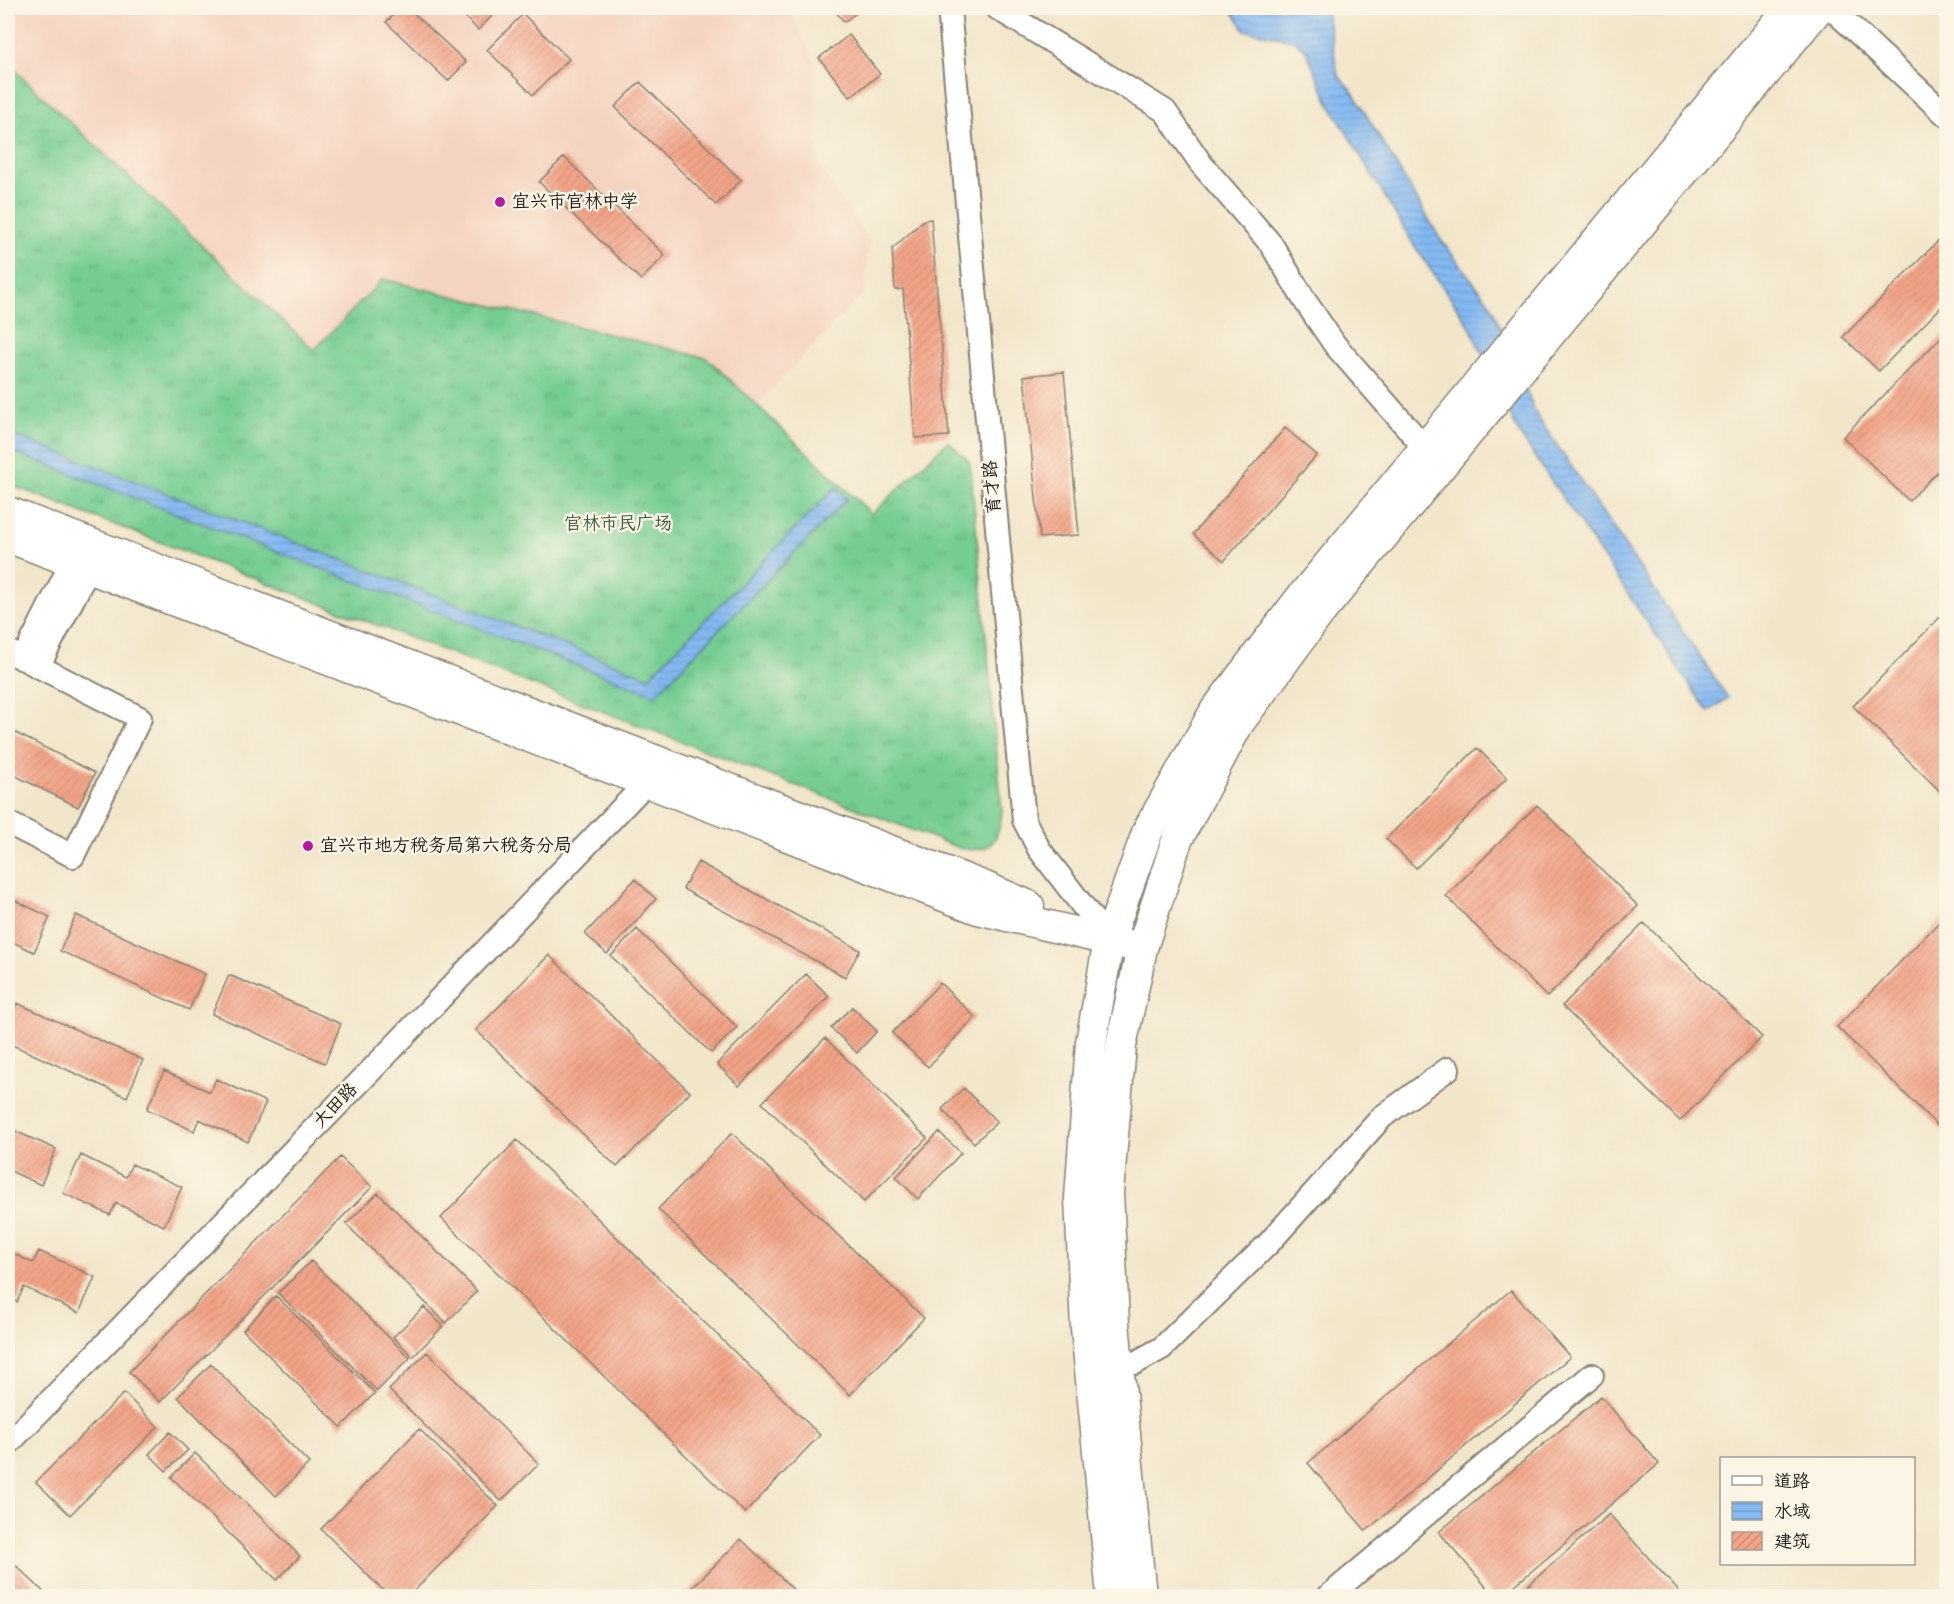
<svg xmlns="http://www.w3.org/2000/svg" width="1954" height="1604" font-family="Kalam,'LXGW WenKai TC',sans-serif">
	<defs>
		<pattern id="grass-tufts" width="24" height="20" patternUnits="userSpaceOnUse" patternTransform="scale(1.5)"><rect width="24" height="20" fill="#74cd93"/><path d="M3 7l-1-3M5 7V3M7 7l1-3M15 17l-1-3M17 17v-4M19 17l1-3" fill="none" stroke="#64af7e"/></pattern>
		<pattern id="water-rules" width="6" height="5" patternUnits="userSpaceOnUse" patternTransform="scale(1.5)"><rect width="6" height="5" fill="#84b9f2"/><path d="M0 2.5h6" fill="none" stroke="#719ecf"/></pattern>
		<pattern id="building-hatch" width="6" height="6" patternUnits="userSpaceOnUse" patternTransform="scale(1.5)"><rect width="6" height="6" fill="#f3a488"/><path d="M-1 1l2-2M0 6l6-6M5 7l2-2" fill="none" stroke="#d08d75"/></pattern>
	</defs>
	<rect width="100%" height="100%" fill="#fcf5e5"/>
	<filter id="ink" filterUnits="userSpaceOnUse"><feTurbulence type="fractalNoise" baseFrequency=".0167" numOctaves="2"/><feDisplacementMap in="SourceGraphic" scale="12" xChannelSelector="R" yChannelSelector="G"/><feConvolveMatrix kernelMatrix="1 2 1 2 8 2 1 2 1" color-interpolation-filters="sRGB"/></filter>
	<filter id="wash" filterUnits="userSpaceOnUse"><feTurbulence type="fractalNoise" baseFrequency=".008" numOctaves="4" result="noise"/><feDisplacementMap in="SourceGraphic" scale="24" xChannelSelector="R" yChannelSelector="G"/><feGaussianBlur stdDeviation="1.35" result="paint"/><feColorMatrix in="noise" values="0 0 0 0 0 0 0 0 0 0 0 0 0 0 0 0 0 1.4 0 .05"/><feComposite in="paint" operator="in"/></filter>
	<g filter="url(#wash)">
		<rect width="100%" height="100%" fill="#f2e6ca"/>
		<path fill="#f4d3c0" d="M 8,8 L 789,8 L 815,62 L 817,162 L 870,242 L 865,291 L 757,405 L 707,358 L 315,350 L 8,64 Z"/>
		<path fill="url(#grass-tufts)" stroke="#487458" stroke-width="1.5" d="M 8,64 L 314,350 L 383,279 L 707,358 L 872,514 L 948,441 L 970,462 L 1002,810 C 1001,824 998,846 981,849 C 975,850 968,849 962,849 L 8,484 Z"/>
		<path fill="url(#water-rules)" stroke="#506a87" stroke-width="1.5" d="M 1230,8 L 1326,8 L 1338,75 L 1352,91 L 1441,240 L 1491,305 L 1537,416 L 1728,698 L 1708,712 L 1518,432 L 1469,325 L 1415,247 L 1330,105 L 1305,49 L 1293,40 L 1245,30 Z
			M 8,433 L 649,677 L 836,487 L 847,499 L 655,695 L 8,450 Z"/>
		<g id="blocks">
			<path fill="url(#building-hatch)" d="M 401,8 L 408,8 L 466,62 L 448,81 L 386,22 Z
				M 456,8 L 500,8 L 478,30 Z
				M 833,8 L 863,8 L 844,22 Z
				M 523,14 L 569,59 L 533,95 L 487,50 Z
				M 849,35 L 880,74 L 850,97 L 819,58 Z
				M 640,82 L 741,180 L 716,205 L 615,107 Z
				M 564,157 L 665,255 L 641,280 L 539,182 Z
				M 931,219 L 949,436 L 915,438 L 903,289 L 895,290 L 892,249 L 924,220 Z
				M 1946,233 L 1946,302 L 1879,371 L 1843,337 Z
				M 1946,332 L 1946,463 L 1909,501 L 1843,437 Z
				M 1064,372 L 1079,535 L 1040,538 L 1024,376 Z
				M 1285,428 L 1317,455 L 1224,561 L 1193,534 Z
				M 1946,611 L 1946,797 L 1853,706 Z
				M 8,729 L 95,773 L 78,807 L 8,772 Z
				M 1477,748 L 1507,778 L 1416,868 L 1386,839 Z
				M 1537,805 L 1638,906 L 1547,997 L 1446,896 Z
				M 698,862 L 860,950 L 845,977 L 683,889 Z
				M 635,879 L 656,899 L 607,954 L 585,934 Z
				M 8,897 L 50,917 L 34,952 L 8,940 Z
				M 76,915 L 205,974 L 189,1010 L 60,951 Z
				M 1946,915 L 1946,1134 L 1837,1027 Z
				M 1644,923 L 1762,1037 L 1680,1121 L 1562,1006 Z
				M 637,929 L 737,1027 L 711,1053 L 611,956 Z
				M 549,955 L 690,1092 L 617,1167 L 476,1030 Z
				M 806,974 L 829,996 L 739,1086 L 717,1064 Z
				M 229,975 L 341,1024 L 325,1063 L 212,1014 Z
				M 940,983 L 975,1017 L 928,1067 L 892,1033 Z
				M 17,1003 L 143,1060 L 127,1097 L 8,1043 L 8,1024 Z
				M 852,1007 L 877,1031 L 857,1053 L 831,1028 Z
				M 825,1038 L 927,1138 L 864,1202 L 762,1103 Z
				M 164,1071 L 210,1092 L 216,1079 L 266,1102 L 248,1142 L 199,1119 L 194,1131 L 147,1109 Z
				M 964,1088 L 997,1122 L 974,1143 L 942,1109 Z
				M 8,1128 L 56,1149 L 41,1185 L 8,1170 Z
				M 939,1132 L 961,1153 L 918,1199 L 896,1177 Z
				M 732,1133 L 924,1318 L 850,1395 L 658,1209 Z
				M 517,1140 L 820,1435 L 745,1513 L 441,1218 Z
				M 81,1155 L 126,1177 L 132,1164 L 182,1187 L 164,1226 L 116,1203 L 110,1215 L 63,1193 Z
				M 340,1157 L 372,1187 L 160,1402 L 129,1372 Z
				M 378,1193 L 477,1291 L 446,1323 L 346,1224 Z
				M 8,1251 L 33,1263 L 39,1251 L 95,1277 L 79,1313 L 24,1287 L 17,1302 L 8,1298 Z
				M 311,1261 L 410,1358 L 377,1391 L 278,1293 Z
				M 1511,1290 L 1570,1357 L 1366,1531 L 1308,1463 Z
				M 276,1296 L 375,1393 L 341,1427 L 243,1330 Z
				M 424,1307 L 443,1326 L 413,1357 L 393,1337 Z
				M 427,1352 L 539,1464 L 501,1501 L 389,1390 Z
				M 211,1364 L 309,1463 L 276,1496 L 178,1397 Z
				M 124,1393 L 158,1427 L 70,1515 L 36,1482 Z
				M 1601,1396 L 1659,1464 L 1502,1596 L 1494,1596 L 1439,1532 Z
				M 419,1429 L 498,1506 L 409,1596 L 389,1596 L 321,1529 Z
				M 170,1432 L 188,1450 L 166,1471 L 149,1454 Z
				M 195,1453 L 300,1556 L 277,1580 L 171,1477 Z
				M 1609,1514 L 1683,1596 L 1516,1596 Z
				M 741,1539 L 800,1596 L 684,1596 Z
				M 8,1558 L 48,1596 L 8,1596 Z"/>
		</g>
	</g>
	<g filter="url(#ink)">
		<use href="#blocks" fill-opacity="0" stroke="#878173" stroke-width="1.5"/>
		<g fill="none" stroke-linecap="round" stroke-linejoin="round">
			<g stroke="#878173" stroke-width="26">
				<path id="minor" d="M 949,8 L 1024,820 L 1039,849 L 1109,940
					M 997,8 L 1165,111 L 1202,165 L 1271,244 L 1305,301 L 1335,345 L 1425,448
					M 1831,8 L 1946,115
					M 8,651 L 140,718 L 73,856 L 8,823
					M 23,659 L 72,562
					M 38,667 L 89,568
					M 1118,1364 L 1135,1363 L 1162,1348 L 1268,1244 L 1382,1117 L 1448,1069
					M 8,1444 L 385,1056 L 647,782 L 653,768
					M 1329,1596 L 1592,1375"/>
			</g>
			<g stroke="#878173" stroke-width="33">
				<path id="major" d="M 8,512 L 985,887 L 1029,906
					M 8,537 L 978,909 L 1129,945
					M 1112,1596 L 1086,1328 L 1080,1198 L 1091,1042 L 1109,940 L 1148,830 L 1215,711 L 1299,600 L 1790,8
					M 1141,1596 L 1114,1323 L 1108,1192 L 1121,1046 L 1142,948 L 1177,840 L 1238,724 L 1318,615 L 1819,8"/>
			</g>
			<use href="#minor" stroke="#fff" stroke-width="22"/>
			<use href="#major" stroke="#fff" stroke-width="30"/>
		</g>
	</g>
	<g fill="#b5179e" stroke="#fcf5e5" stroke-width="2">
		<circle cx="500" cy="202" r="6"/>
		<circle cx="308" cy="846" r="6"/>
	</g>
	<g text-anchor="middle" dominant-baseline="central" stroke-width="5" stroke-linejoin="round" paint-order="stroke">
		<g font-size="18" fill="#1c1c1c" stroke="#fcf5e5" text-anchor="start">
			<text x="512" y="202">宜兴市官林中学</text>
			<text x="320" y="846">宜兴市地方税务局第六税务分局</text>
		</g>
		<g font-size="18" fill="#1c1c1c" stroke="#fcf5e5">
			<text transform="translate(993 487) rotate(-95)">育才路</text>
			<text transform="translate(336 1106) rotate(-46)">大田路</text>
		</g>
		<g font-size="18" fill="#3b5a46" stroke="#fcf5e5">
			<text x="618" y="524">官林市民广场</text>
		</g>
	</g>
	<rect width="1954" height="1604" fill="none" stroke="#fcf5e5" stroke-width="30"/>
	<rect x="1720" y="1457" width="195" height="108" fill="#fcf5e5" stroke="#a29e95" stroke-width="1.5"/>
	<rect x="1732" y="1476" width="30" height="9" fill="#ffffff" stroke="#a29e95" stroke-width="1.5"/>
	<text x="1774" y="1487" font-size="18" fill="#1c1c1c">道路</text>
	<rect x="1732" y="1502" width="30" height="18" fill="url(#water-rules)" stroke="#a29e95" stroke-width="1.5"/>
	<text x="1774" y="1517" font-size="18" fill="#1c1c1c">水域</text>
	<rect x="1732" y="1532" width="30" height="18" fill="url(#building-hatch)" stroke="#a29e95" stroke-width="1.5"/>
	<text x="1774" y="1547" font-size="18" fill="#1c1c1c">建筑</text>
</svg>
